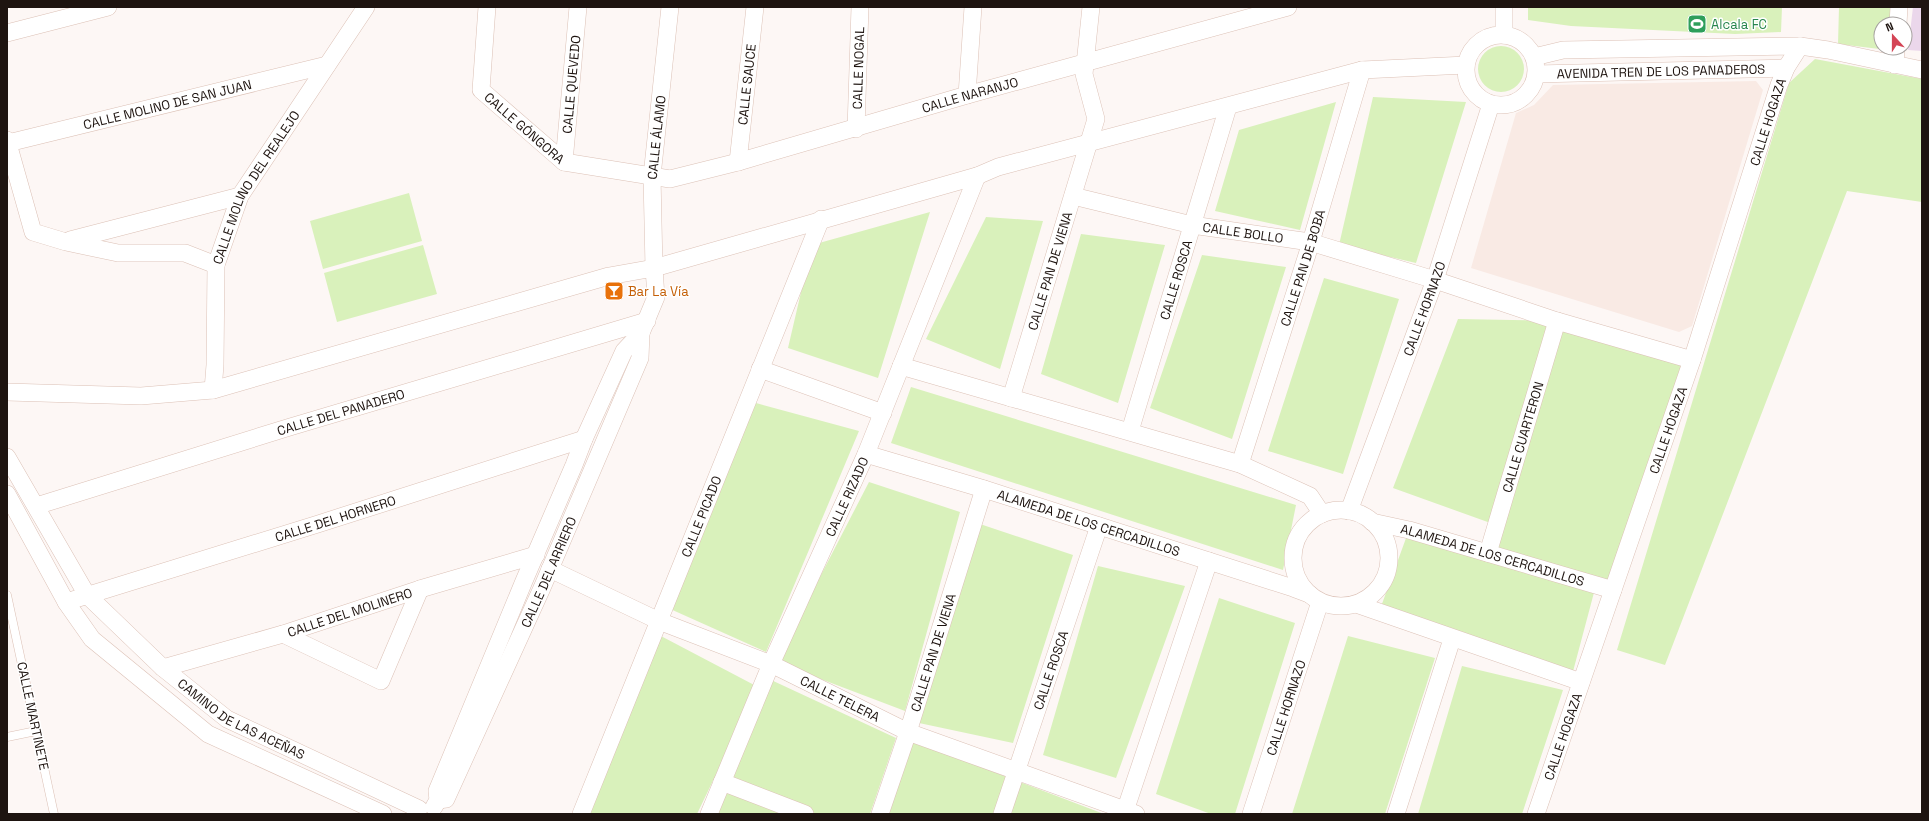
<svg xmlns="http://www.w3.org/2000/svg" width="1929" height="821" font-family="'Space Grotesk',sans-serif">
	<rect width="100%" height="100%" fill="#fdf7f5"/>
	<path fill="#f9eae4" d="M 1756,81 L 1763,90 L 1692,326 L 1679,332 L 1471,268 L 1516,113 L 1534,105 L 1553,85 Z"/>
	<path fill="#d9f1bb" d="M 1528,7 L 1782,7 L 1781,32 L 1735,34 L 1571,26 L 1528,20 Z
		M 1839,7 L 1891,7 L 1890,24 L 1881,24 L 1881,48 L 1889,48 L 1888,50 L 1838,44 Z
		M1478 69a23 23 0 1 1 46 0a23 23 0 1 1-46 0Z
		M 1815,59 L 1922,79 L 1922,202 L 1847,191 L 1665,665 L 1617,650 L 1789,83 Z
		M 1373,97 L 1466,102 L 1416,263 L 1339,245 Z
		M 1336,102 L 1300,230 L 1215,211 L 1239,130 Z
		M 409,193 L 422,241 L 323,269 L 310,221 Z
		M 930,212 L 878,378 L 788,348 L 812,245 Z
		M 986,217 L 1043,221 L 1000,369 L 926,339 Z
		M 1081,234 L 1165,245 L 1118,403 L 1041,374 Z
		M 423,245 L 437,294 L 337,322 L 324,273 Z
		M 1202,255 L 1286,267 L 1232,439 L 1150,408 Z
		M 1324,278 L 1399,299 L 1343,474 L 1268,451 Z
		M 1458,319 L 1557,321 L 1692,360 L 1613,590 L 1596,585 L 1571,679 L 1379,612 L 1409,530 L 1488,553 L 1496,525 L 1393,488 Z
		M 911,387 L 1296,505 L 1283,570 L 891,443 Z
		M 756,403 L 859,431 L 766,652 L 668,608 Z
		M 869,482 L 960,512 L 905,711 L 776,662 Z
		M 980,524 L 1073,555 L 1013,743 L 919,723 Z
		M 1098,566 L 1185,586 L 1116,778 L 1043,755 Z
		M 1219,598 L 1295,623 L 1235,814 L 1211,814 L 1156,794 Z
		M 659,635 L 758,687 L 697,814 L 586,814 Z
		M 1348,636 L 1435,658 L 1385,814 L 1292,814 Z
		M 1462,666 L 1563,690 L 1522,814 L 1418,814 Z
		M 769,679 L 896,738 L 870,814 L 713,814 Z
		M 905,738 L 1104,814 L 879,814 Z"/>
	<path fill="#ebd7eb" d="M 1913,7 L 1922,7 L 1922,51 L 1908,50 Z"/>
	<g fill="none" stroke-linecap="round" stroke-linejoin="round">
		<g stroke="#dcc1b6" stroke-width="9">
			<path id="lane" d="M 7,595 L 54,814
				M 7,737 L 36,731"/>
		</g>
		<g stroke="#dcc1b6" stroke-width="18">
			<g id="street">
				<path id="s1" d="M 487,7 L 481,90 L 564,162 L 670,179 L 738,162 L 967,95 L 1288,7"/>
				<path d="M 1898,24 L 1899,7"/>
				<path d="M 7,33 L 108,7"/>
				<path d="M 1504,35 L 1504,7"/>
				<circle cx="1501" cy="70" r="35"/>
				<path d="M 1534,57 L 1563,50 L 1800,46 L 1828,50 L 1922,70"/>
				<path d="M 1895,65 L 1896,48"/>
				<path id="s2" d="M 1536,74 L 1786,68"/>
				<path d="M 967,95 L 973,7"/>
				<path id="s3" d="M 856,129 L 860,7"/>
				<path d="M 7,140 L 33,232 L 66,242 L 118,253 L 185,253 L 216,265"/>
				<path id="s4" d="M 8,143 L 327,65"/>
				<path id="s5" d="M 564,162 L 578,7"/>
				<path id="s6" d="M 738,162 L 755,7"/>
				<path id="s7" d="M 1073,196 L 1192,225 L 1310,242 L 1435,280 L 1557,321 L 1692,360"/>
				<path d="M 70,240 L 240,196"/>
				<path d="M 901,366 L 1240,464 L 1310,496 L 1322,514"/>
				<path d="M 760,369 L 883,413"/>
				<path id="s8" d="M 213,390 L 215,365 L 216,265 L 240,196 L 366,7"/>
				<path d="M 7,392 L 141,396 L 213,390 L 609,276 L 654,268 L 977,176 L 998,167 L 1362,70 L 1466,65"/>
				<path id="s9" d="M 1011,398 L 1096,119 L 1084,74 L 1091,7"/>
				<path id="s10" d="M 1130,431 L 1228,107"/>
				<path id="s11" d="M 866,454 L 984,489 L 1293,588 L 1309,594"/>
				<path id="s12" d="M 7,457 L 87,595 L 163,668 L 227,719 L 419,809"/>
				<path id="s13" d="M 1240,464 L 1307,255 L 1362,70"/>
				<path d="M 7,494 L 66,602 L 92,639 L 208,734 L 383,814"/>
				<path id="s14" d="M 36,506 L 290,427 L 647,321"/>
				<circle cx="1341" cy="558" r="48"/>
				<path id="s15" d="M 1349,511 L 1435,280 L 1491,104"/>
				<path id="s16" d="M 1372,522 L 1409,530 L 1613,590"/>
				<path id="s17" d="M 1488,553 L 1557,321"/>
				<path id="s18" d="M 550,569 L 659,621 L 771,664 L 908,732 L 1136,814"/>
				<path id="s19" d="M 66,602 L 318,524 L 584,439"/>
				<path d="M 1356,604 L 1581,682"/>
				<path d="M 283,634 L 381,681 L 420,589"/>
				<path id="s20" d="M 163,668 L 283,634 L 420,589 L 536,555"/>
				<path d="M 722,782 L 805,814"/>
				<path id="s21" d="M 438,800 L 446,799 L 542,588 L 640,358 L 641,333"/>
				<path id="s22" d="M 434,807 L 438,800 L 437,791 L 524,581 L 574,465 L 584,439 L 624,351 L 641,333 L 656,297 L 654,268 L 652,176 L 670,7"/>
				<path id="s23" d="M 581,814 L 821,219"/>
				<path id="s24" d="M 709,814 L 771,664 L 866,454 L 977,176"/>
				<path id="s25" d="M 880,814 L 908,732 L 984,489"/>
				<path id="s26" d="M 1002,814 L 1099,526"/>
				<path d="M 1124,814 L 1209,561"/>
				<path id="s27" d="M 1251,814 L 1320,602"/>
				<path d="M 1396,814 L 1452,639"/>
				<path id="s28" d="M 1536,814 L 1692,360 L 1779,85 L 1786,68 L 1800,46"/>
			</g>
		</g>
		<use href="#lane" stroke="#fff" stroke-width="8"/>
		<use href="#street" stroke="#fff" stroke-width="17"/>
	</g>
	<defs>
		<g id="stadium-square" transform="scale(1)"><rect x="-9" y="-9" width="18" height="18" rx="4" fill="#2e9e5b" stroke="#fff"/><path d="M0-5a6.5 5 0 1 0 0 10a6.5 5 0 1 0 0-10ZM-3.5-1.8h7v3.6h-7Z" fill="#fff"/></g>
		<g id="bar-square" transform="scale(1)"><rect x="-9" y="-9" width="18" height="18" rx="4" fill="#e8710a" stroke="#fff"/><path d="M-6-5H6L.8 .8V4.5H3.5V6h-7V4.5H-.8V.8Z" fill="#fff"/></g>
	</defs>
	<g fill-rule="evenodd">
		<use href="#stadium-square" x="1697" y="24"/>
		<use href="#bar-square" x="614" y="291"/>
	</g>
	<g text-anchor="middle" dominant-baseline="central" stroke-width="3" stroke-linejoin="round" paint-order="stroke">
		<g font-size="13" fill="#27864d" stroke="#fff" text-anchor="start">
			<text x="1711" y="24">Alcala FC</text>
		</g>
		<g font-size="13" fill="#1e1410" stroke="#fff">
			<text stroke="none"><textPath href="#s3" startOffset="61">CALLE NOGAL</textPath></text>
			<text stroke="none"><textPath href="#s2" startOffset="125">AVENIDA TREN DE LOS PANADEROS</textPath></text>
			<text stroke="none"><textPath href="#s6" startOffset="78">CALLE SAUCE</textPath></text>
			<text stroke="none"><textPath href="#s5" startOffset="78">CALLE QUEVEDO</textPath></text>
			<text stroke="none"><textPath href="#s1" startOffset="612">CALLE NARANJO</textPath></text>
			<text stroke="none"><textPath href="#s4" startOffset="164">CALLE MOLINO DE SAN JUAN</textPath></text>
			<text stroke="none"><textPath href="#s28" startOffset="730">CALLE HOGAZA</textPath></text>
			<text stroke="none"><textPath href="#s1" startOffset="141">CALLE GÓNGORA</textPath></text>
			<text stroke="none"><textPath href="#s22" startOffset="719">CALLE ÁLAMO</textPath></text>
			<text stroke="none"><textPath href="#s8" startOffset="213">CALLE MOLINO DEL REALEJO</textPath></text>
			<text stroke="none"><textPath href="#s7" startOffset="174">CALLE BOLLO</textPath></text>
			<text stroke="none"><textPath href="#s13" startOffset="206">CALLE PAN DE BOBA</textPath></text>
			<text stroke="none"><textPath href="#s9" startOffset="133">CALLE PAN DE VIENA</textPath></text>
			<text stroke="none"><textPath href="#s10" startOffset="158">CALLE ROSCA</textPath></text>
			<text stroke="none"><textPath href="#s15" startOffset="216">CALLE HORNAZO</textPath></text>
			<text stroke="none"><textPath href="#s14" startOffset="319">CALLE DEL PANADERO</textPath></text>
			<text stroke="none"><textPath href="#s28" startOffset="406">CALLE HOGAZA</textPath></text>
			<text stroke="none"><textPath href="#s17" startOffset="121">CALLE CUARTERON</textPath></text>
			<text stroke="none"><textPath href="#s24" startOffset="346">CALLE RIZADO</textPath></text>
			<text stroke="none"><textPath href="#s23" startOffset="321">CALLE PICADO</textPath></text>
			<text stroke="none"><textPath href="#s19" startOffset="282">CALLE DEL HORNERO</textPath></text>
			<text stroke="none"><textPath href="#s11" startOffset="233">ALAMEDA DE LOS CERCADILLOS</textPath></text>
			<text stroke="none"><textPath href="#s16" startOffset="125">ALAMEDA DE LOS CERCADILLOS</textPath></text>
			<text stroke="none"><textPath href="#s21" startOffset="257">CALLE DEL ARRIERO</textPath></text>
			<text stroke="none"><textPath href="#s20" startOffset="195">CALLE DEL MOLINERO</textPath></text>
			<text stroke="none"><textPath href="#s25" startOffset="170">CALLE PAN DE VIENA</textPath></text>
			<text stroke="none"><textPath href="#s26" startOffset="152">CALLE ROSCA</textPath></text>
			<text stroke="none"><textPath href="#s18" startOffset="318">CALLE TELERA</textPath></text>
			<text stroke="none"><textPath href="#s27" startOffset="112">CALLE HORNAZO</textPath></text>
			<text transform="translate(33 716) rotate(78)">CALLE MARTINETE</text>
			<text stroke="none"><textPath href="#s12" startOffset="359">CAMINO DE LAS ACEÑAS</textPath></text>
			<text stroke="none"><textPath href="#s28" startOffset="82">CALLE HOGAZA</textPath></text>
		</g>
		<g font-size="13" fill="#c56008" stroke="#fff" text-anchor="start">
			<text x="628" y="291">Bar La Vía</text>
		</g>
	</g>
	<rect width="1929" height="821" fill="none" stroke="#1e1410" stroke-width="16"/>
	<g transform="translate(1893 36) rotate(339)"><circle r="19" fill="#ffffff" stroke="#a5a19f"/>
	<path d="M0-3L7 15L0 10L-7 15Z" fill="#d44455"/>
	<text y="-6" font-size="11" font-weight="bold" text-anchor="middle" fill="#1e1410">N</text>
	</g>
</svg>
